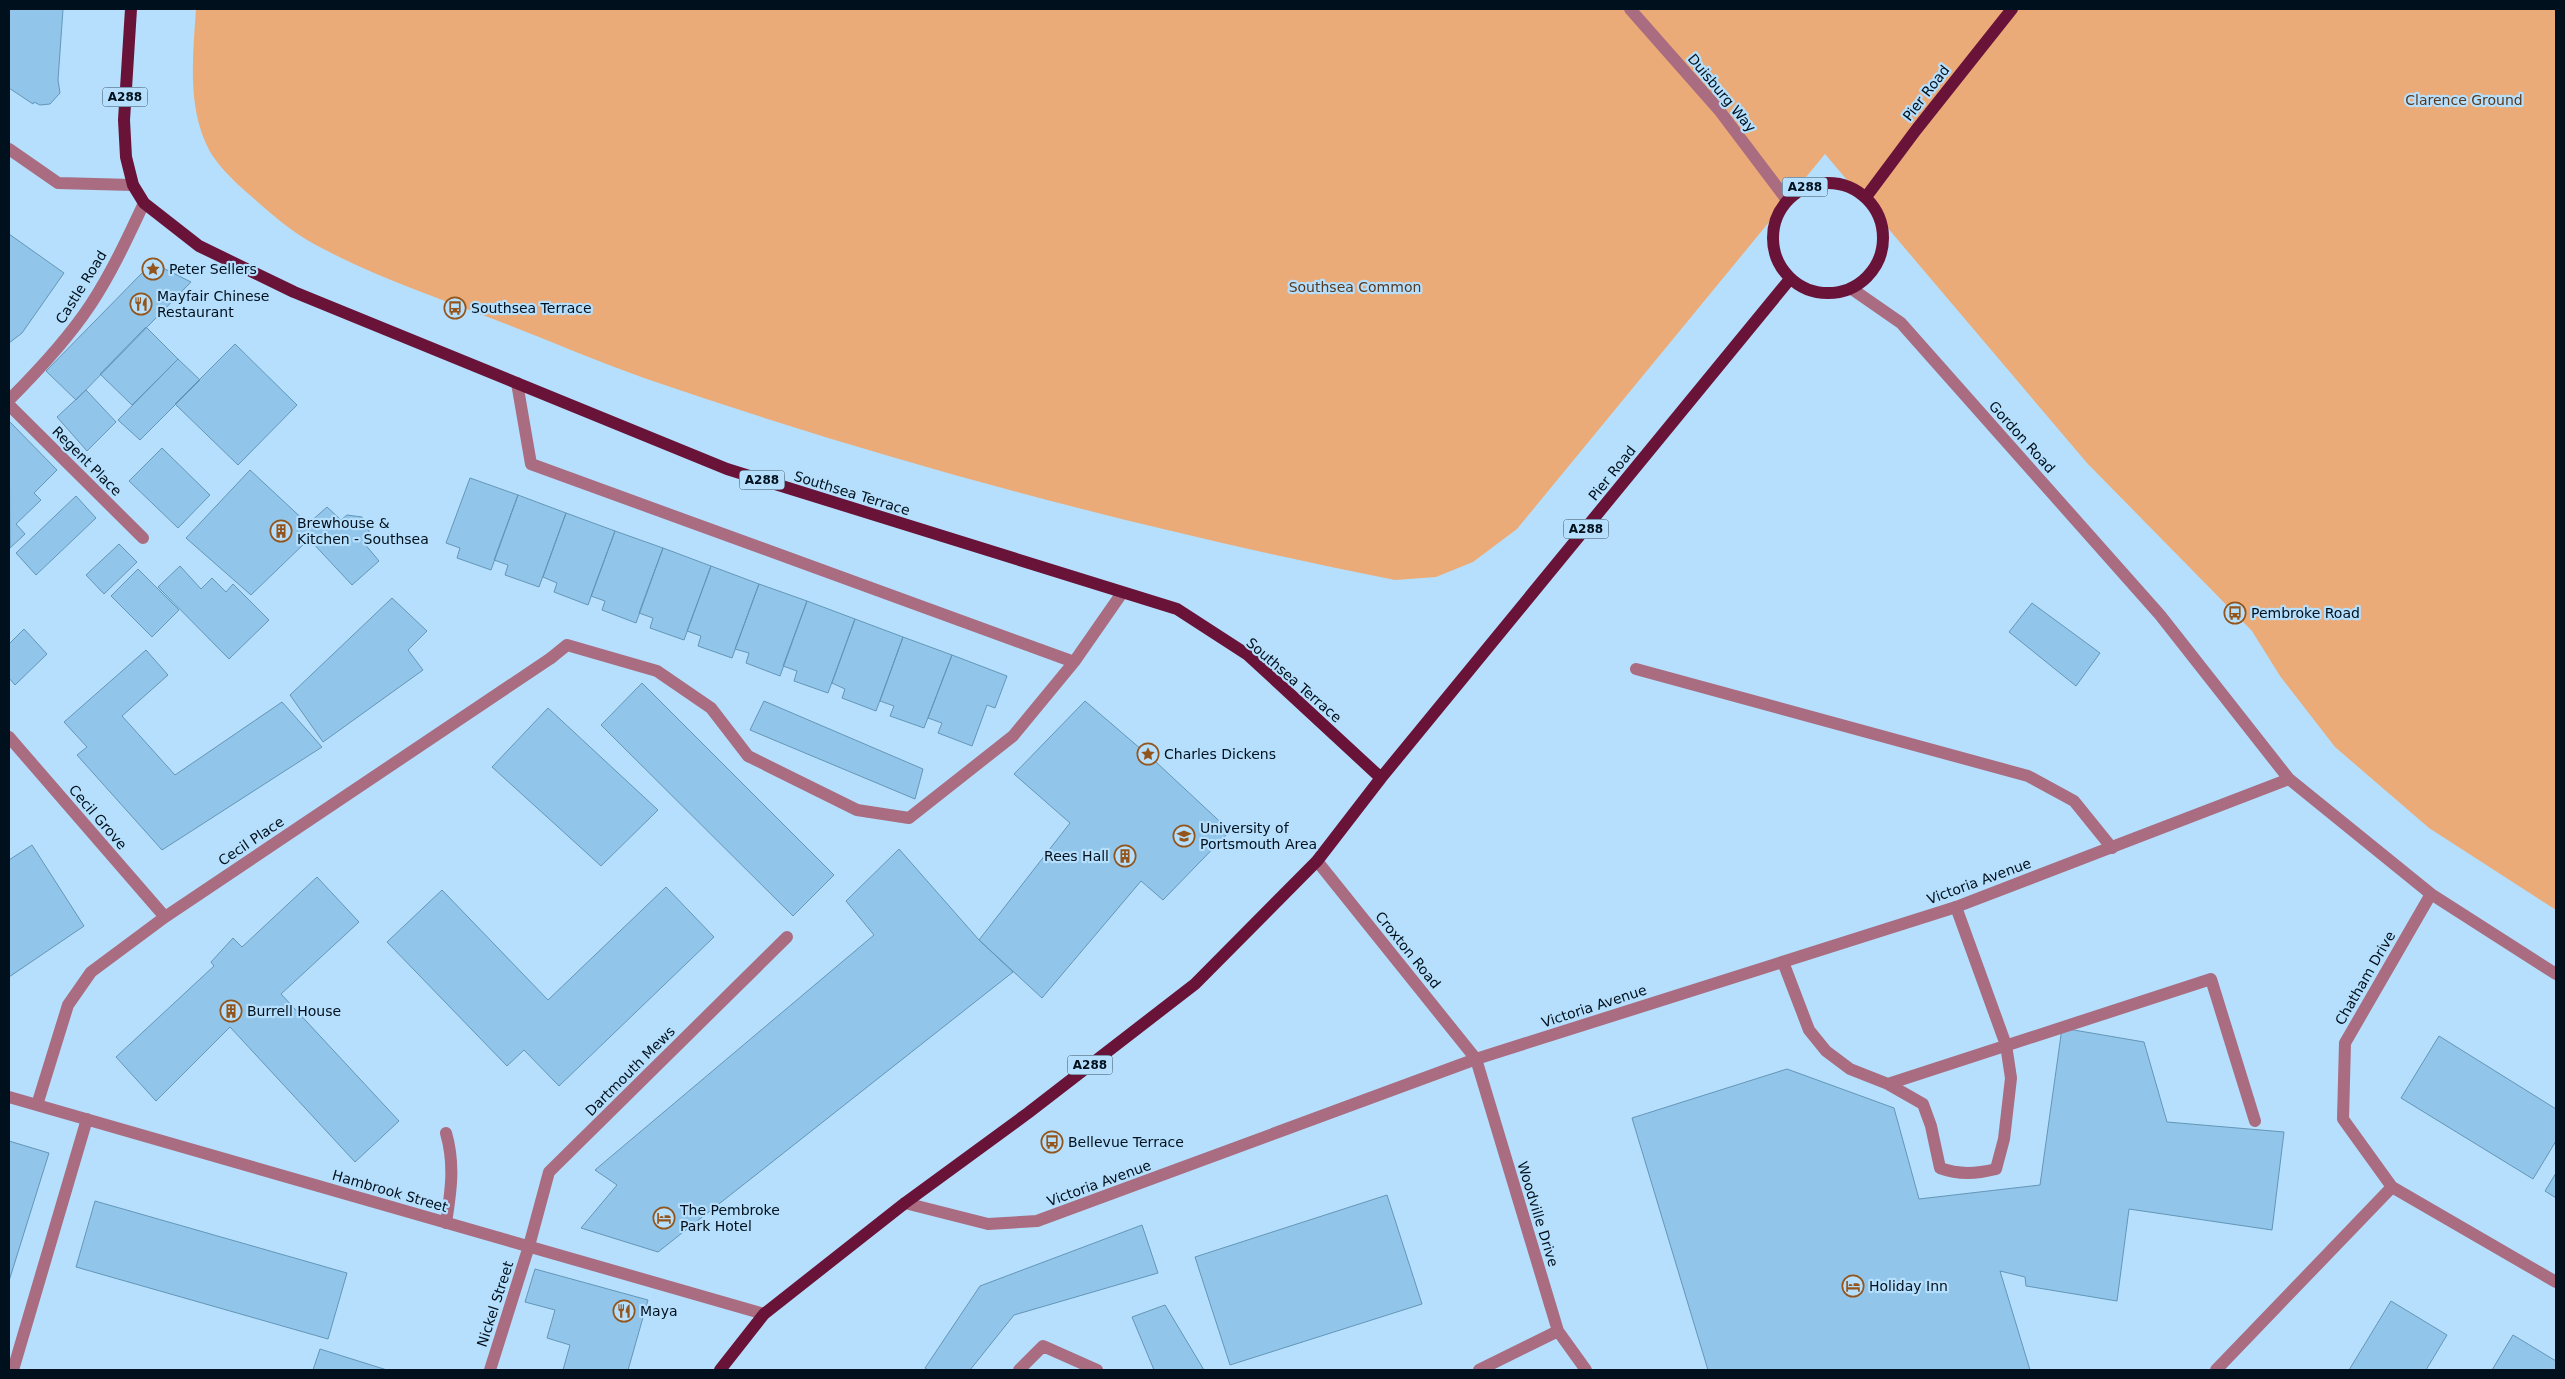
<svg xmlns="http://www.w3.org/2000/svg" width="2565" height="1379" font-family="'DejaVu Sans',sans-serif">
	<rect width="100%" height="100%" fill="#b5dffc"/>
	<path fill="#ebab79" d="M 196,9 L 2556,9 L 2556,910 L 2429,828 L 2335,747 L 2280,676 L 2252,631 L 2087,463 L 1825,154 L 1517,529 L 1473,562 L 1436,577 L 1395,580 C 1140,529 890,463 644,378 C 599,362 555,343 511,326 C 445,300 376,278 314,244 C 291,231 271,214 251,196 C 238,185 222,170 212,155 C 186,111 193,57 196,9 Z"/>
	<path fill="#91c5e9" stroke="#6496b8" d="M 9,9 L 63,9 L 58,80 L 60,93 L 50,104 L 40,105 L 34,102 L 33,104 L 9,88 Z
		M 9,234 L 64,273 L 22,333 L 9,343 Z
		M 163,268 L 191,282 L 76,400 L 46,371 L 143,272 Z
		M 146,327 L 178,359 L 132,405 L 100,374 Z
		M 235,344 L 297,405 L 238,465 L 175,404 Z
		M 178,359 L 200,380 L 140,440 L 118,420 Z
		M 86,390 L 116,422 L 87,451 L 57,417 Z
		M 9,421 L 57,470 L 34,493 L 41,500 L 16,524 L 25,534 L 10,548 Z
		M 162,448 L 210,495 L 178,528 L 129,481 Z
		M 250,470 L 308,524 L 327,507 L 341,520 L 347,515 L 362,517 L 368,525 L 370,539 L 364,543 L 379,561 L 352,585 L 309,539 L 251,595 L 186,538 Z
		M 470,478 L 518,495 L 491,570 L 457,558 L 460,548 L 446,543 Z
		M 518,495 L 566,513 L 539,587 L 505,575 L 508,565 L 494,560 Z
		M 76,496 L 96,518 L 36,575 L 16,553 Z
		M 566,513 L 615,531 L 588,605 L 554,592 L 557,583 L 543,577 Z
		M 615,531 L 663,548 L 636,623 L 602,610 L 605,601 L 591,596 Z
		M 119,544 L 137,562 L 104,594 L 86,575 Z
		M 663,548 L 711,566 L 684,640 L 650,628 L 653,618 L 639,613 Z
		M 180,566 L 201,589 L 212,578 L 226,592 L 233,584 L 269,620 L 229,659 L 158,587 Z
		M 711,566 L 759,584 L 732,658 L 698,646 L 701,636 L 687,631 Z
		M 138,569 L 179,610 L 152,637 L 111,596 Z
		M 759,584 L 807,601 L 780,676 L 746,663 L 749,653 L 735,649 Z
		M 392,598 L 427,631 L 408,650 L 423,670 L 323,742 L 290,695 Z
		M 807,601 L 855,619 L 828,693 L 794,681 L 797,671 L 783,666 Z
		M 2032,603 L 2100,653 L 2076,686 L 2009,632 Z
		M 855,619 L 903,637 L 876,711 L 842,698 L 845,689 L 832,683 Z
		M 24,629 L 47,654 L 15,685 L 9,678 L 9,644 Z
		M 903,637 L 952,655 L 924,728 L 890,716 L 894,706 L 880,701 Z
		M 146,650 L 168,675 L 122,716 L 175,775 L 282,702 L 322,747 L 162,850 L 77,755 L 87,747 L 64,722 Z
		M 952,655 L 1007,676 L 995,708 L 987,705 L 972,746 L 938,733 L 942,723 L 928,718 Z
		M 642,683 L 834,875 L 793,916 L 601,725 Z
		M 764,701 L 923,769 L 915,799 L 750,730 Z
		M 1085,701 L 1156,762 L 1230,831 L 1163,900 L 1141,881 L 1042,998 L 979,940 L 1070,823 L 1014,774 Z
		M 548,708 L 658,810 L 601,866 L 492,767 Z
		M 32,845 L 84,926 L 9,977 L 9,860 Z
		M 899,849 L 979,940 L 1013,972 L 658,1252 L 581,1228 L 617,1185 L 595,1170 L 874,935 L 846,901 Z
		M 317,877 L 359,922 L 281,994 L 399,1121 L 355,1162 L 230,1027 L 156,1101 L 116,1057 L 214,966 L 211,962 L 233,938 L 242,947 Z
		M 666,887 L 714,937 L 559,1086 L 524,1050 L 507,1066 L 387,942 L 442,890 L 548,1000 Z
		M 2062,1028 L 2144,1042 L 2167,1122 L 2284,1132 L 2272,1230 L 2129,1209 L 2117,1301 L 2026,1286 L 2025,1277 L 2000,1271 L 2030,1370 L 1708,1370 L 1632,1118 L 1787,1069 L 1894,1108 L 1919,1199 L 2040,1185 Z
		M 2439,1036 L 2556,1109 L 2556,1141 L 2533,1179 L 2401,1098 Z
		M 9,1141 L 49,1153 L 9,1281 Z
		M 2556,1173 L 2556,1198 L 2545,1191 Z
		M 1387,1195 L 1422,1304 L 1230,1365 L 1195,1257 Z
		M 95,1201 L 347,1273 L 328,1339 L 76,1267 Z
		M 1142,1225 L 1158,1273 L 1014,1315 L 970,1370 L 928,1370 L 925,1368 L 980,1286 Z
		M 535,1269 L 648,1300 L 628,1370 L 563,1370 L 570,1345 L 547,1338 L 555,1310 L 525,1302 Z
		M 2391,1301 L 2447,1335 L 2426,1370 L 2349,1370 Z
		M 1165,1305 L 1204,1370 L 1154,1370 L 1132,1317 Z
		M 2513,1335 L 2556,1361 L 2556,1370 L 2492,1370 Z
		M 320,1349 L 387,1370 L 313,1370 Z"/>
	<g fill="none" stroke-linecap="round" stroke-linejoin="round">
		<path stroke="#a96c80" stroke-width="12" d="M 517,383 L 531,464 L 1074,662
			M 551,658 L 567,645 L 657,671 L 711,708 L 748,756 L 857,810 L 909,818 L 1013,736 L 1074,662 L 1122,593
			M 1636,669 L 2028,776 L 2074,801 L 2112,848
			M 1783,962 L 1809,1030 L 1826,1051 L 1850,1069 L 1888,1084 L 1923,1104 L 1931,1126 L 1940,1168 C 1959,1175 1976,1174 1996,1169 L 2004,1139 L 2011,1078 L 2006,1045 L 1956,907
			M 1888,1084 L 2211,979 L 2255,1121
			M 446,1223 C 451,1191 455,1164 446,1133
			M 1019,1370 L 1043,1346 L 1097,1370"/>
		<path stroke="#a96c80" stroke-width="12" d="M 1630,9 L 1719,110 L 1787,200
			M 9,149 L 58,183 L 133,185
			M 1852,289 L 1901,323 L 2160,615 L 2289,779 L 2431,894 L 2556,974
			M 9,400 C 38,371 68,339 91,304 C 112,272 128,237 144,203
			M 9,405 L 143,538
			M 9,737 L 165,917
			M 1317,861 L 1476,1059 L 1558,1331 L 1586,1370
			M 2431,894 L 2345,1043 L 2343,1119 L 2392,1187 L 2556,1282
			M 9,1097 L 764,1314
			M 37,1105 L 68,1005 L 91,972 L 165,917 L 551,658
			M 905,1203 L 988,1224 L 1037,1221 L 1476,1059 L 1956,907 L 2289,779
			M 13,1370 L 87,1119
			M 490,1370 L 529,1246 L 549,1172 L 787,937
			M 1479,1370 L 1558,1331
			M 2216,1370 L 2392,1187"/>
		<path stroke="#6a1339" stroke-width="12" d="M 131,9 L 124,120 L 126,157 L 133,185 L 144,203 L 199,246 L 294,292 L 727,469 L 1177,609 L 1248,655 L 1381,778
			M1773 238a55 55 0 1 1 110 0a55 55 0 1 1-110 0Z
			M 1866,197 L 1916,130 L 2012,9
			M 720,1370 L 764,1314 L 905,1203 L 1028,1113 L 1195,984 L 1317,861 L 1381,778 L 1790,279"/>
	</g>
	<defs>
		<g id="sight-ring" transform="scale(1.125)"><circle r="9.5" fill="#b5dffc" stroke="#93551b" stroke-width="1.5"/><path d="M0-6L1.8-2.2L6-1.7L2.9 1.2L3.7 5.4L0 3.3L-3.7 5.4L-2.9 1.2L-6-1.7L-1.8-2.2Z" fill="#93551b"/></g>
		<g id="restaurant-ring" transform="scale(1.125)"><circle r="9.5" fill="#b5dffc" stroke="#93551b" stroke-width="1.5"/><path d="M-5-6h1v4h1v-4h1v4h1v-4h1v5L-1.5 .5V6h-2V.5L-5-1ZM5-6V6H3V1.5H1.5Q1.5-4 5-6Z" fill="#93551b"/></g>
		<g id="bus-ring" transform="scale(1.125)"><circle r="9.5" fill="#b5dffc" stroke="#93551b" stroke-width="1.5"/><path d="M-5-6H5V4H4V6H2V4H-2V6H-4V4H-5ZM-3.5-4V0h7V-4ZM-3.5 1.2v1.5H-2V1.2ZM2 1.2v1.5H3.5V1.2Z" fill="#93551b"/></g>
		<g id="building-ring" transform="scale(1.125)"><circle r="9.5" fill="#b5dffc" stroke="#93551b" stroke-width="1.5"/><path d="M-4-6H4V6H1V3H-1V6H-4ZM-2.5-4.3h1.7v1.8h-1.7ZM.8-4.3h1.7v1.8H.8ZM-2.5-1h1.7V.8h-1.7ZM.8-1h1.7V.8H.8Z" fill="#93551b"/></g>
		<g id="university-ring" transform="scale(1.125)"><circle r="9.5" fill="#b5dffc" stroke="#93551b" stroke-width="1.5"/><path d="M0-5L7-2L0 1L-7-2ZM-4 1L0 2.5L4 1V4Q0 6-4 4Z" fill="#93551b"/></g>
		<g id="hotel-ring" transform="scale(1.125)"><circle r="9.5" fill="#b5dffc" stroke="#93551b" stroke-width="1.5"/><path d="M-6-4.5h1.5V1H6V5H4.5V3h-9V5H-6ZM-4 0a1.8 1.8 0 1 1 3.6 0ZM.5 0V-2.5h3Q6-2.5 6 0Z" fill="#93551b"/></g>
	</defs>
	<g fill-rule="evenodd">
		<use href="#sight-ring" x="153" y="269"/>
		<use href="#restaurant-ring" x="141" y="304"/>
		<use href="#bus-ring" x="455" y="308"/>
		<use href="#building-ring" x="281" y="531"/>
		<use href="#bus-ring" x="2235" y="613"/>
		<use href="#sight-ring" x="1148" y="754"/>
		<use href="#university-ring" x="1184" y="836"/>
		<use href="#building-ring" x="1125" y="856"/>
		<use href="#building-ring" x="231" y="1011"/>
		<use href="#bus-ring" x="1052" y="1142"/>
		<use href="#hotel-ring" x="664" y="1218"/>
		<use href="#hotel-ring" x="1853" y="1286"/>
		<use href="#restaurant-ring" x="624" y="1311"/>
	</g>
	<g text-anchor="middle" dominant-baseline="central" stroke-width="4.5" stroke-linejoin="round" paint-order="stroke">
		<g fill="#b5dffc" stroke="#364e5f" stroke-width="1">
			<rect x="102.5" y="87.5" width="45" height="19" rx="4"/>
			<rect x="1782.5" y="177.5" width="45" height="19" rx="4"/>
			<rect x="739.5" y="470.5" width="45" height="19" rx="4"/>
			<rect x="1563.5" y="519.5" width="45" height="19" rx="4"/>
			<rect x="1067.5" y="1055.5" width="45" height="19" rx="4"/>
		</g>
		<g font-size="12" font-weight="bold" fill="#00101c">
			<text x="125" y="97">A288</text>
			<text x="1805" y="187">A288</text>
			<text x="762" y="480">A288</text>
			<text x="1586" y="529">A288</text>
			<text x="1090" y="1065">A288</text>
		</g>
		<g font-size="14" fill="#00101c" stroke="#b5dffc">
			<text transform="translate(1722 93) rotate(50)">Duisburg Way</text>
			<text transform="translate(1926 93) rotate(-52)">Pier Road</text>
			<text transform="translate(81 287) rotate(-58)">Castle Road</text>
			<text transform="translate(2022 437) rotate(48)">Gordon Road</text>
			<text transform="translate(87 461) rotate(45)">Regent Place</text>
			<text transform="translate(1612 473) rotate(-51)">Pier Road</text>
			<text transform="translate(852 493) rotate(17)">Southsea Terrace</text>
			<text transform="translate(1294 680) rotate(41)">Southsea Terrace</text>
			<text transform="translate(98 817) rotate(49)">Cecil Grove</text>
			<text transform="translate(251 841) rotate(-34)">Cecil Place</text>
			<text transform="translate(1979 881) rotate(-20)">Victoria Avenue</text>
			<text transform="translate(1408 950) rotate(51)">Croxton Road</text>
			<text transform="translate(2365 978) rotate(-60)">Chatham Drive</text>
			<text transform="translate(1594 1006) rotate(-18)">Victoria Avenue</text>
			<text transform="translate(630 1071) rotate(-45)">Dartmouth Mews</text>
			<text transform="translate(1099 1183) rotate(-20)">Victoria Avenue</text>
			<text transform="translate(390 1191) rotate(16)">Hambrook Street</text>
			<text transform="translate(1538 1214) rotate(73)">Woodville Drive</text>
			<text transform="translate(495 1304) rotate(-72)">Nickel Street</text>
		</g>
		<g font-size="14" fill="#58381d" stroke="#b5dffc">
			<text x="2464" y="100">Clarence Ground</text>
			<text x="1355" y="287">Southsea Common</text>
		</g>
		<g font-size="14" fill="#00101c" stroke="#b5dffc" text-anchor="start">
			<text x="169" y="269">Peter Sellers</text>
			<text x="157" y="296">Mayfair Chinese<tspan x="157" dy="16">Restaurant</tspan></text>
			<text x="471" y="308">Southsea Terrace</text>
			<text x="297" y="523">Brewhouse &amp;<tspan x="297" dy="16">Kitchen - Southsea</tspan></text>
			<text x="2251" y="613">Pembroke Road</text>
			<text x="1164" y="754">Charles Dickens</text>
			<text x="1200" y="828">University of<tspan x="1200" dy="16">Portsmouth Area</tspan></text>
			<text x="1109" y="856" text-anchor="end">Rees Hall</text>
			<text x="247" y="1011">Burrell House</text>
			<text x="1068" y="1142">Bellevue Terrace</text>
			<text x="680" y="1210">The Pembroke<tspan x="680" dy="16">Park Hotel</tspan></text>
			<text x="1869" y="1286">Holiday Inn</text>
			<text x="640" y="1311">Maya</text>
		</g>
	</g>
	<rect width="2565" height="1379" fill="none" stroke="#00101c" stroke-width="20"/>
</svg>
